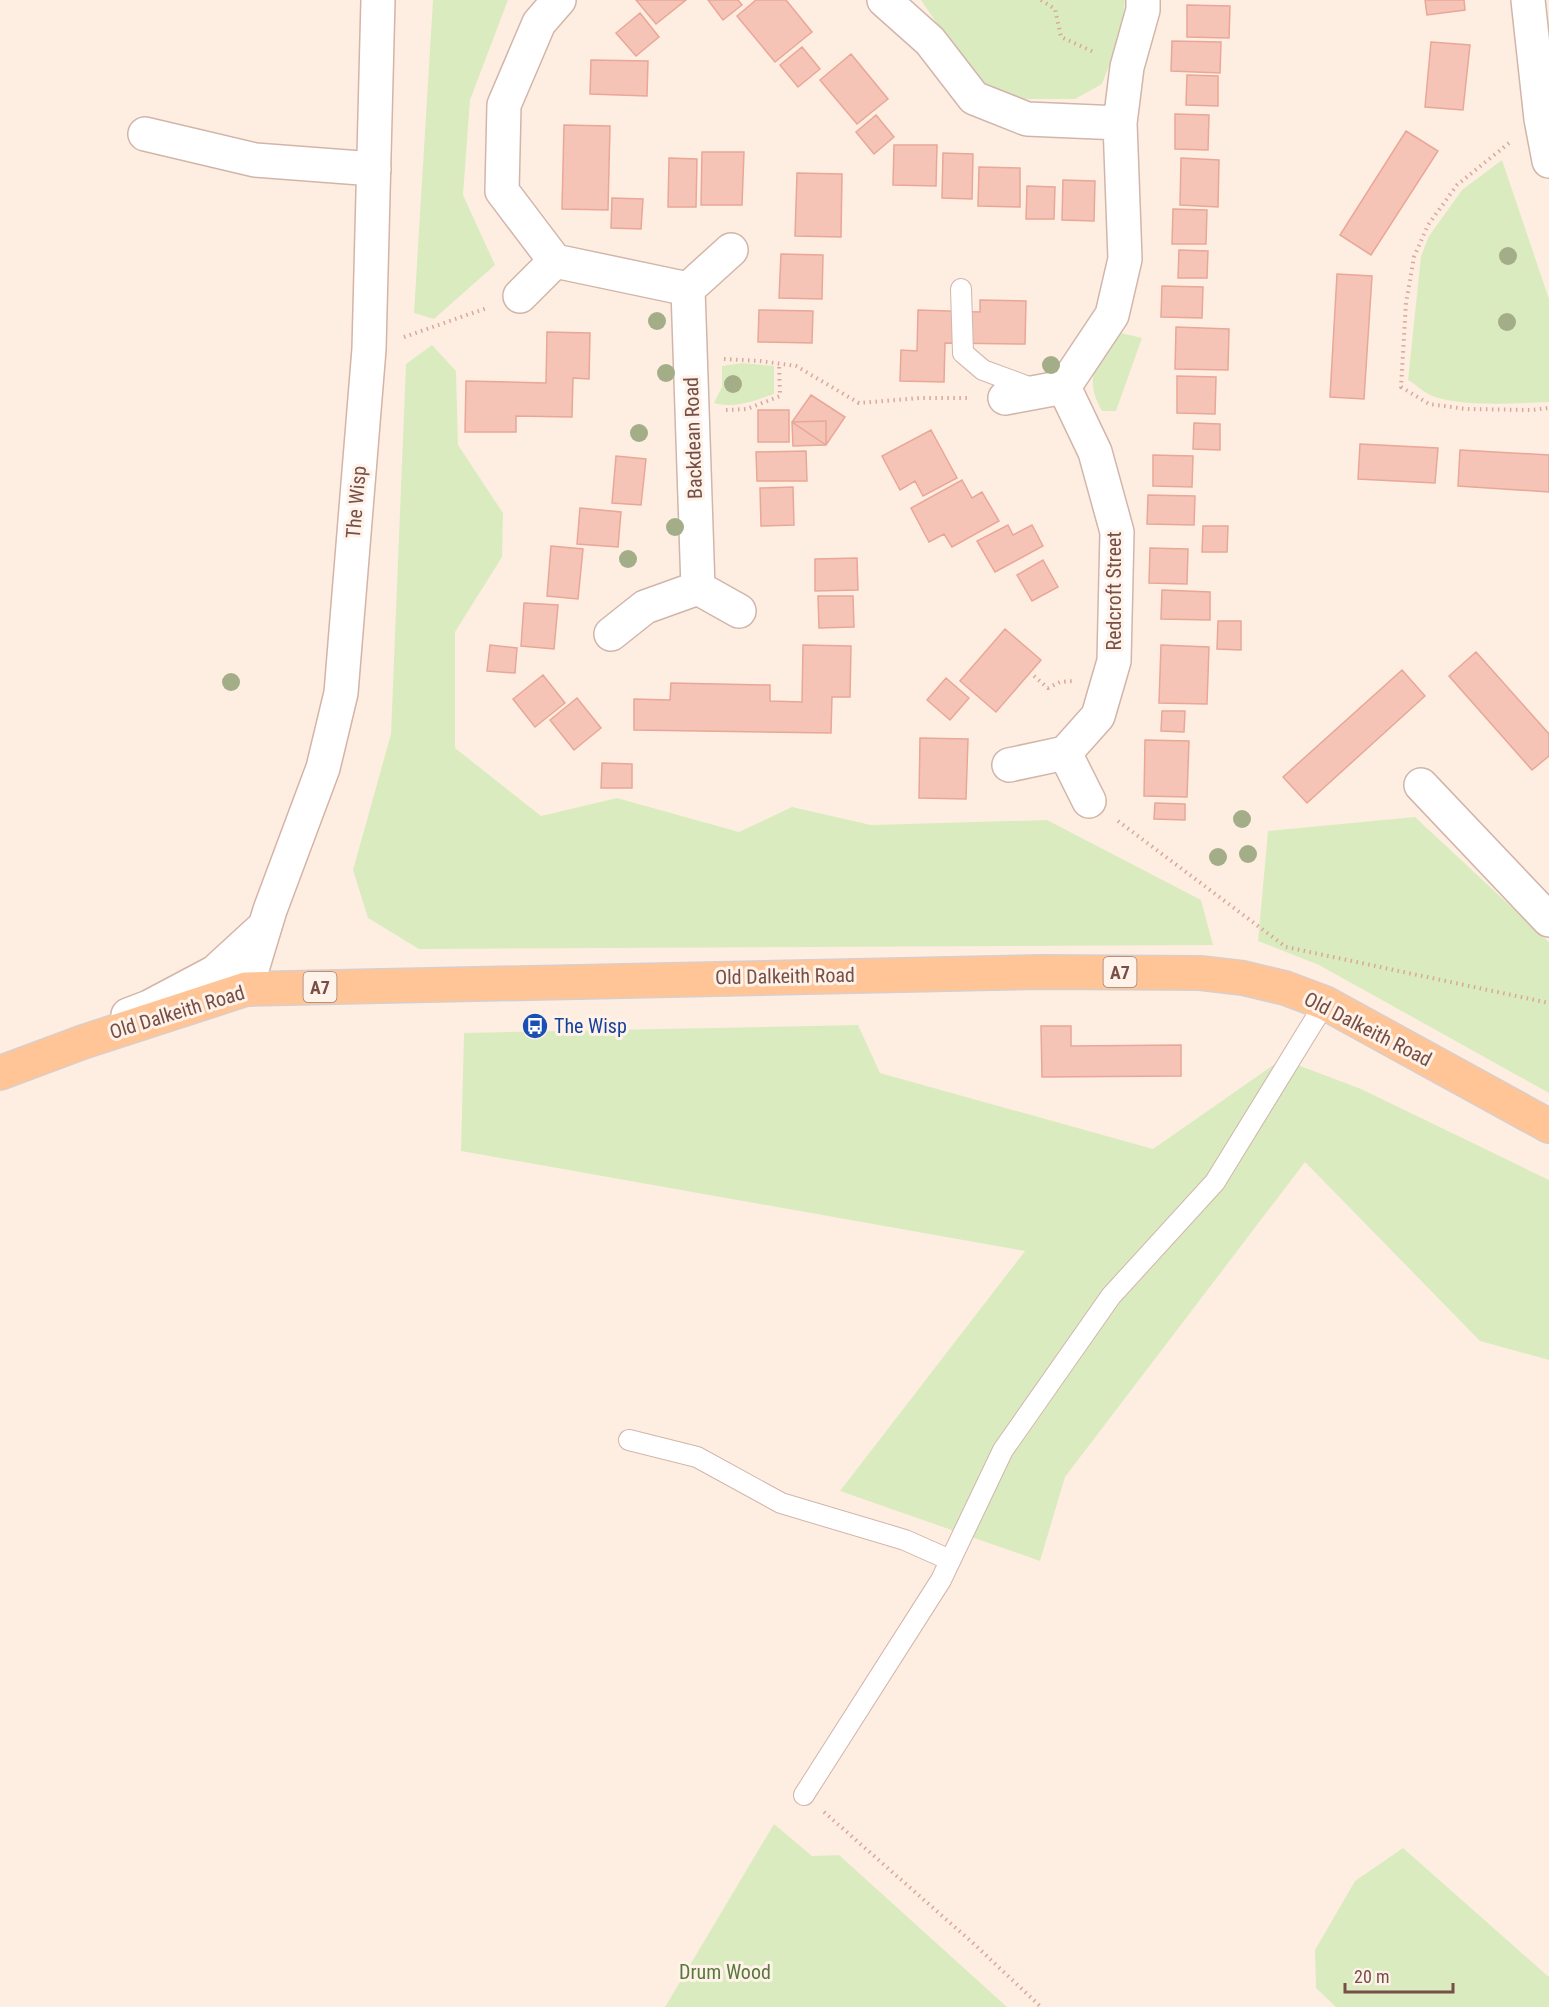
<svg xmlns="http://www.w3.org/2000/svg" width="1549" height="2007" font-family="'Roboto Condensed',sans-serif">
	<rect width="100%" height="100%" fill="#feeee2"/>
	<path fill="#daecbf" d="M 433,0 L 508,0 L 470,100 L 463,195 L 495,265 L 434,319 L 414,313 Z
		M 921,0 L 1125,0 L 1122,31 L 1102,84 L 1075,99 L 1016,99 L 973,77 Z
		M 1502,160 L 1549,299 L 1549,402 C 1516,403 1456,408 1428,394 C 1421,390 1415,384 1408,380 L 1421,256 L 1429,236 L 1462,190 Z
		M 1117,332 L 1142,338 L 1116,411 L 1102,411 C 1082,376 1098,363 1117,332 Z
		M 432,345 L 456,371 L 458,445 L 503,513 L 502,557 L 455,632 L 455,748 L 541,816 L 617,798 L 739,832 L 792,807 L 871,825 L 1047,820 L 1201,900 L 1213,945 L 419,949 L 368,918 L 353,870 L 391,734 L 406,364 Z
		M 742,363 L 774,366 L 774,394 C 754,401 734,409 714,403 L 722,387 L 722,366 Z
		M 1415,817 L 1549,942 L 1549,1093 L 1319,965 L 1258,941 L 1268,831 Z
		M 858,1025 L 880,1073 L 1153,1149 L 1282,1059 L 1361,1089 L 1549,1180 L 1549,1360 L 1480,1341 L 1305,1162 L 1065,1477 L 1040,1561 L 840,1491 L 1025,1251 L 461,1151 L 464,1033 Z
		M 774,1824 L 812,1856 L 839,1855 L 1007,2007 L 665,2007 Z
		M 1403,1848 L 1549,1977 L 1549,2007 L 1336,2007 L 1316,1988 L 1315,1950 L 1355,1881 Z"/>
	<path fill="#f5c4b7" stroke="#e9a797" stroke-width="1.5" d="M 636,0 L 686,0 L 656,24 Z
		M 708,0 L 738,0 L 742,5 L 723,20 Z
		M 756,0 L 786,0 L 812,32 L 775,62 L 737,16 Z
		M 1425,0 L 1464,0 L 1465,10 L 1427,15 Z
		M 1187,5 L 1230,6 L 1229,38 L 1187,37 Z
		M 640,13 L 659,37 L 636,56 L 616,33 Z
		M 1172,41 L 1221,42 L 1220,73 L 1171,71 Z
		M 1431,42 L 1470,45 L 1463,110 L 1425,107 Z
		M 802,47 L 820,69 L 798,87 L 780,65 Z
		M 851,54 L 888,99 L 857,124 L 820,80 Z
		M 591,60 L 648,61 L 647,96 L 590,94 Z
		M 1187,75 L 1218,76 L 1218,106 L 1186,105 Z
		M 1175,114 L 1209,115 L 1208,150 L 1175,149 Z
		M 876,115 L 894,137 L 874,154 L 856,132 Z
		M 564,125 L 610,126 L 608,210 L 562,209 Z
		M 1406,131 L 1438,151 L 1371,255 L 1340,235 Z
		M 894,145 L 937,145 L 936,186 L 893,185 Z
		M 702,152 L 744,152 L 742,205 L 701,205 Z
		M 943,153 L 973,154 L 972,199 L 942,198 Z
		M 669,158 L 697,159 L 696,207 L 668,207 Z
		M 1181,158 L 1219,160 L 1218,207 L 1180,205 Z
		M 979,167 L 1020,168 L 1020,207 L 978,206 Z
		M 797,173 L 842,174 L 841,237 L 795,236 Z
		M 1063,180 L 1095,181 L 1094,221 L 1062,220 Z
		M 1027,186 L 1055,187 L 1054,219 L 1026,219 Z
		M 612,198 L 643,199 L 641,229 L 611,228 Z
		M 1173,209 L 1207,210 L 1206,244 L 1172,244 Z
		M 1179,250 L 1208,251 L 1207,278 L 1178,278 Z
		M 781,254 L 823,255 L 822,299 L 779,298 Z
		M 1337,274 L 1372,276 L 1364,399 L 1330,397 Z
		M 1162,286 L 1203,287 L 1202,318 L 1161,317 Z
		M 980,300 L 1026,301 L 1025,344 L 945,343 L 944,382 L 900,381 L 901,350 L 917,351 L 918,310 L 980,312 Z
		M 759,310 L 813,311 L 812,343 L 758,342 Z
		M 1176,327 L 1229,329 L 1228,370 L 1175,369 Z
		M 547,332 L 590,333 L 589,379 L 573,378 L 572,417 L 516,416 L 516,432 L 465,432 L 466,381 L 546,383 Z
		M 1177,376 L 1216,377 L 1215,414 L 1177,413 Z
		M 811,395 L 845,417 L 826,445 L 792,422 Z
		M 758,410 L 789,410 L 789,442 L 758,442 Z
		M 826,421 L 826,445 L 793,446 L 792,422 Z
		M 1194,423 L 1220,424 L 1220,450 L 1193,449 Z
		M 931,430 L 957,478 L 923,496 L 915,481 L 900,490 L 882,456 Z
		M 1360,444 L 1438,448 L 1435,483 L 1358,479 Z
		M 1460,450 L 1549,455 L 1549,492 L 1458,486 Z
		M 806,451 L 807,481 L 757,481 L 756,452 Z
		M 1153,455 L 1193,456 L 1192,487 L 1153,486 Z
		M 616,456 L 646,459 L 641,505 L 612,503 Z
		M 962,480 L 972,498 L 982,492 L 999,521 L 952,547 L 944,534 L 929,542 L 911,508 Z
		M 793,487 L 794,525 L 761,526 L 760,488 Z
		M 1148,495 L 1195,496 L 1194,525 L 1147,524 Z
		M 580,508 L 621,512 L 618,547 L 577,544 Z
		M 1008,525 L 1013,535 L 1032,525 L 1043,546 L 995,572 L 977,541 Z
		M 1203,526 L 1228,526 L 1227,552 L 1202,552 Z
		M 551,546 L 583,549 L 578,599 L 547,596 Z
		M 1150,548 L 1188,549 L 1187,584 L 1149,583 Z
		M 857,558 L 858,590 L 815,591 L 815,559 Z
		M 1043,560 L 1058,587 L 1032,601 L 1017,575 Z
		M 1162,590 L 1210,592 L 1210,620 L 1161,619 Z
		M 818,596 L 853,596 L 854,627 L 819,628 Z
		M 524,603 L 558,605 L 554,649 L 521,646 Z
		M 1218,621 L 1241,621 L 1241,650 L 1217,649 Z
		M 1005,629 L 1041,660 L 996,712 L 960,681 Z
		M 490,645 L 517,648 L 515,673 L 487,671 Z
		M 803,645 L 851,646 L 850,697 L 832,697 L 831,733 L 634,730 L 634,699 L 670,700 L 671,683 L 770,685 L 770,701 L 802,702 Z
		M 1161,645 L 1209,647 L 1207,704 L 1159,703 Z
		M 1476,652 L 1549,734 L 1549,756 L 1532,770 L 1449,676 Z
		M 1402,670 L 1425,696 L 1307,803 L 1283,777 Z
		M 543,675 L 565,703 L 535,727 L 513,699 Z
		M 946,678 L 969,698 L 950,720 L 927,700 Z
		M 577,698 L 601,728 L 574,750 L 550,720 Z
		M 1162,711 L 1185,711 L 1184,732 L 1161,731 Z
		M 920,738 L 968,739 L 966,799 L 919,798 Z
		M 1145,740 L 1189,741 L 1187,797 L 1144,796 Z
		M 602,763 L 632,764 L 632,788 L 601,788 Z
		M 1155,803 L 1185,804 L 1185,820 L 1154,819 Z
		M 1041,1026 L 1071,1026 L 1071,1046 L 1181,1045 L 1181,1076 L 1042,1077 Z"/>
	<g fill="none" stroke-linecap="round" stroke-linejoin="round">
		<g stroke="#d2b5aa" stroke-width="22">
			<path id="lane" d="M 961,289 L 963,353 L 983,370 L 1034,389
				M 629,1440 L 697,1457 L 781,1503 L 905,1540 L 950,1560
				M 804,1795 L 941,1580 L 1003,1450 L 1111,1296 L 1215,1182 L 1325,1003"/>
		</g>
		<g stroke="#d2b5aa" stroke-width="36">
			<path id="street" d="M 559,0 L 539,23 L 504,105 L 502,191 L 555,261 L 688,289 L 698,588 L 645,607 L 611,634
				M 884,0 L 930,41 L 974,98 L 1027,119 L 1120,123
				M 1528,0 L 1541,119 L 1549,161
				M 145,134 L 255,160 L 374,169
				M 688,289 L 731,250
				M 520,296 L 555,261
				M 1005,398 L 1064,387
				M 698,588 L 739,611
				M 1065,753 L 1089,801
				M 1009,765 L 1065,753 L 1098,716 L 1114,661 L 1117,532 L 1095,452 L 1064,387 L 1112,315 L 1125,259 L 1120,123 L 1127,67 L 1143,10 L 1143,0
				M 1421,785 L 1549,920"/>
		</g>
		<g stroke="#d5b3a7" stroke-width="36">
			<path id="secondary" d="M 246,989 L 270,910 L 323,768 L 341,693 L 369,349 L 378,0
				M 128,1015 L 149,1007 L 215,972 L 264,927"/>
		</g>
		<g stroke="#d9cecb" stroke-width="36">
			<path id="primary" d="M 0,1073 L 83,1042 L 246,989 L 1042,972 L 1200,973 L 1243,978 L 1285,988 L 1325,1003 L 1549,1126"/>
		</g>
		<path stroke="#daa79b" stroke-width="4" stroke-dasharray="1.5 4.5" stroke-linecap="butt" d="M 1041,0 L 1055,9 L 1061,37 L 1096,53
			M 1509,143 L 1457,185 L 1428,225 L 1414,257 L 1406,303 L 1401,387 L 1429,404 L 1466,409 L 1531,410 L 1549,408
			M 404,337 L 487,308
			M 724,359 L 760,361 L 796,366 L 859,403 L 920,398 L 970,398
			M 726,410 L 747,409 L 780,396 L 779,363
			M 1034,676 L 1048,688 L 1060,682 L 1072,681
			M 1118,821 L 1286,947 L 1549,1003
			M 824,1812 L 973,1943 L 1041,2007"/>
		<use href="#lane" stroke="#fff" stroke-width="20"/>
		<use href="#street" stroke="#fff" stroke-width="33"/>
		<use href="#secondary" stroke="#fff" stroke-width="33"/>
		<use href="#primary" stroke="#ffc597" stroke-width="33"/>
	</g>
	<g fill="#a3ad87">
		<circle cx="1508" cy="256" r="9"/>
		<circle cx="657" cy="321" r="9"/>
		<circle cx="1507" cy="322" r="9"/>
		<circle cx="1051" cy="365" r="9"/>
		<circle cx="666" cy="373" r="9"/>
		<circle cx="733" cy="384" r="9"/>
		<circle cx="639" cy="433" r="9"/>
		<circle cx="675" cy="527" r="9"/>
		<circle cx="628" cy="559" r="9"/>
		<circle cx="231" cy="682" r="9"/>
		<circle cx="1242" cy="819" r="9"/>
		<circle cx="1248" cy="854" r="9"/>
		<circle cx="1218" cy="857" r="9"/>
	</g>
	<defs>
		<g id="bus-disc" transform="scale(1.35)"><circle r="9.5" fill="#1a4fb4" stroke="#fff2e9"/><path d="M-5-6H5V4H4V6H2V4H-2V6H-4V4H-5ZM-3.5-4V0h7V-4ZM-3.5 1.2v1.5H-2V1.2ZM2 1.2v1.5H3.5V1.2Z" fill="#fff"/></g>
	</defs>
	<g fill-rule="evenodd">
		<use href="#bus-disc" x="535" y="1026"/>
	</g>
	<g text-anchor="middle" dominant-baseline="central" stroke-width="6" stroke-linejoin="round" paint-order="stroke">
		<g fill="#fff2e9" stroke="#a08077" stroke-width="1.5">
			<rect x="1103.5" y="957" width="33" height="30" rx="4.5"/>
			<rect x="303.5" y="972" width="33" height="30" rx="4.5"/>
		</g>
		<g font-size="18" font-weight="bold" fill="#774f46">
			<text x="1120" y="972">A7</text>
			<text x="320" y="987">A7</text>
		</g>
		<g font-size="20" fill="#774f46" stroke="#fff2e9">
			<text transform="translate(693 438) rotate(-92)">Backdean Road</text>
			<text transform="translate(356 502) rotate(-85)">The Wisp</text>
			<text transform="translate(1114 591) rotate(-90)">Redcroft Street</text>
			<text transform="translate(785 976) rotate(-1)">Old Dalkeith Road</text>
			<text transform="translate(177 1012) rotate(-17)">Old Dalkeith Road</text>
			<text transform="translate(1368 1029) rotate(27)">Old Dalkeith Road</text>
		</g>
		<g font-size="20" fill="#164399" stroke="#fff2e9" text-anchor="start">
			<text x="554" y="1026">The Wisp</text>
		</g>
		<g font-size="20" fill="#58783c" stroke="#fff2e9">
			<text x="725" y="1972">Drum Wood</text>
		</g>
	</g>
	<path d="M1345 1983v9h108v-9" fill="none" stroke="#774f46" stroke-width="3"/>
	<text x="1354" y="1983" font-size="18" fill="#774f46" stroke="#fff2e9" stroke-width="4.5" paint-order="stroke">20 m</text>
</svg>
